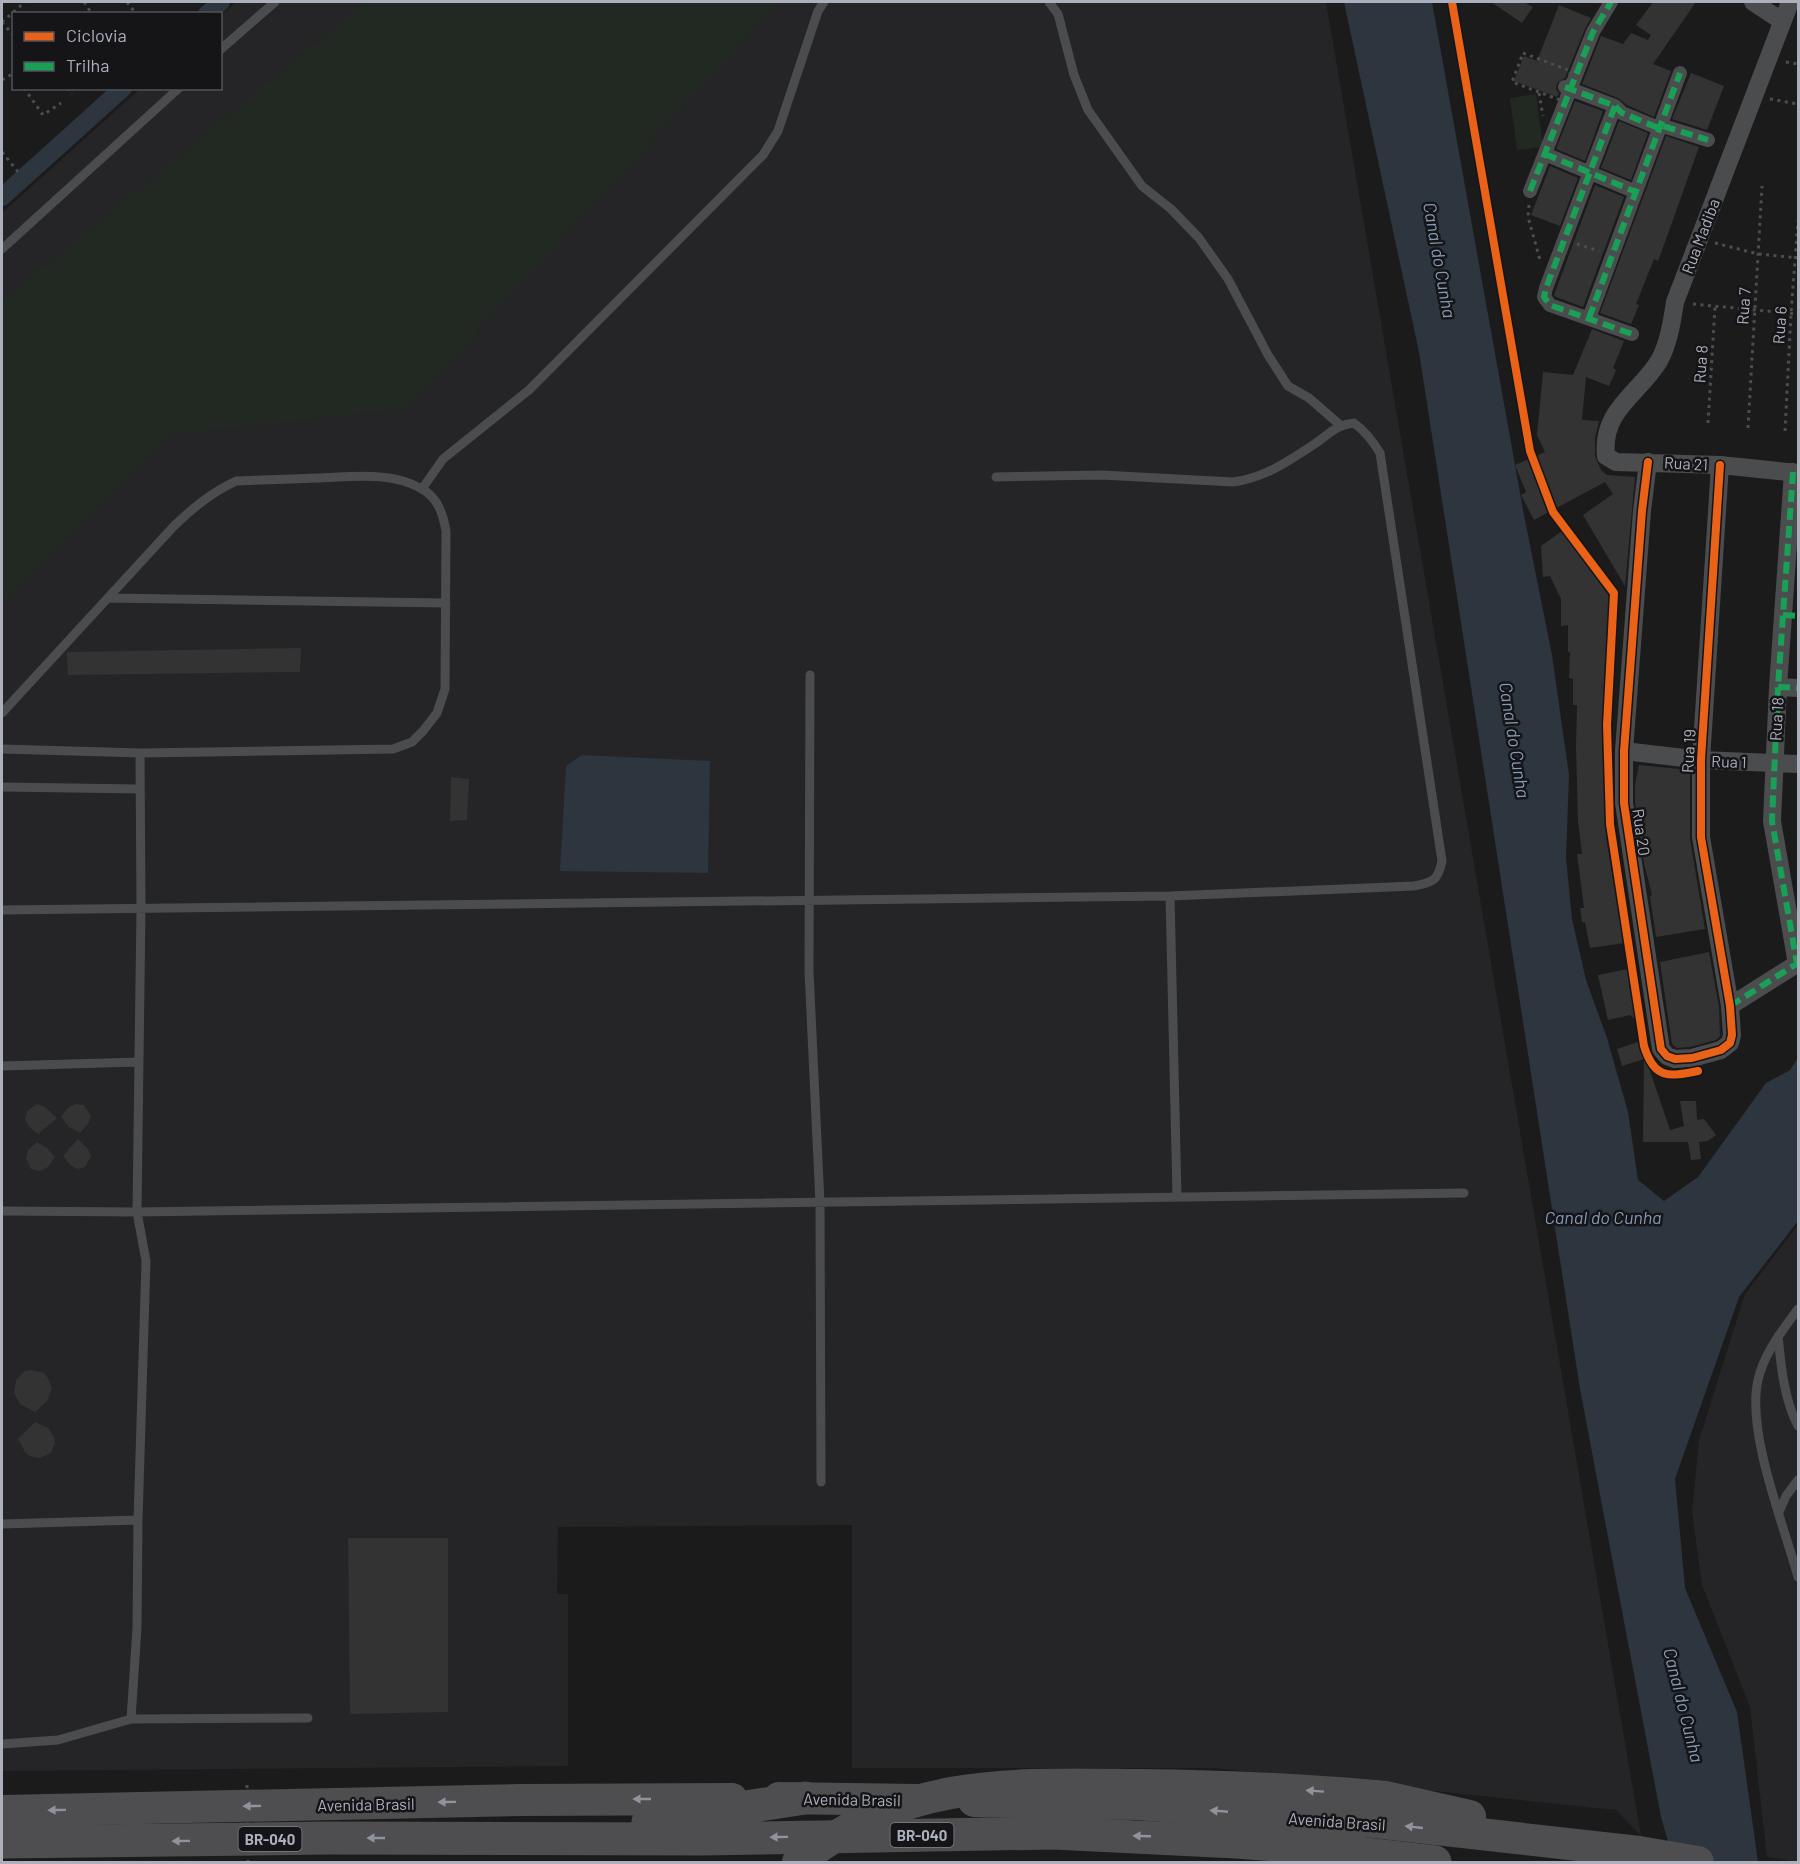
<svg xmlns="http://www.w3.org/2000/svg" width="1800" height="1864" font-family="Barlow,sans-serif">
	<rect width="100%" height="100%" fill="#1b1b1b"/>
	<path fill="#252527" d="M 236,2 L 1326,2 L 1641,1836 L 1616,1810 L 1214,1768 L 852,1768 L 852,1525 L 558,1527 L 557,1594 L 568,1594 L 568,1766 L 2,1771 L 2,213 L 140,89 L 220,88 L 221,15 Z
		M 1798,1225 L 1798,1862 L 1767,1857 L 1750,1707 L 1702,1585 L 1692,1512 L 1699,1440 L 1745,1294 Z"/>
	<path fill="#212922" d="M 366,2 L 780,2 L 407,408 L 171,435 L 2,605 L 2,301 Z
		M 1536,94 L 1543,147 L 1517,150 L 1510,98 Z"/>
	<path fill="#2d353e" d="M 1344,2 L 1432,2 L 1524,515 L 1552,655 L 1569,775 L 1566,858 L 1572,919 L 1586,980 L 1607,1038 L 1628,1112 L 1638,1180 L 1664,1201 L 1698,1177 L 1766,1083 L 1790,1070 L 1798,1058 L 1798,1221 L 1739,1297 L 1675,1479 L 1685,1588 L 1737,1712 L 1758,1862 L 1674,1862 L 1661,1817 L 1580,1389 L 1419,352 Z
		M 582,755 L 710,761 L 708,873 L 560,871 L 566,766 Z"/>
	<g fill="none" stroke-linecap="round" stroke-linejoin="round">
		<path stroke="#2d353e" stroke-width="18" d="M 207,14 L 221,2
			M 2,197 L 123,88"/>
	</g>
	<path fill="#333" d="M 1491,2 L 1524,2 L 1533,7 L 1522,23 Z
		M 1653,2 L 1696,2 L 1653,64 L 1671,71 L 1654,117 L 1627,105 L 1618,98 L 1582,84 L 1601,36 L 1623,44 L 1631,33 L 1648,40 L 1651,35 L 1636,25 Z
		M 1559,5 L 1591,18 L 1585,29 L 1565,78 L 1557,83 L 1556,89 L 1559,93 L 1557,97 L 1514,81 L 1524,56 L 1537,61 Z
		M 1691,73 L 1724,86 L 1707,130 L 1672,119 Z
		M 1575,101 L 1603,111 L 1585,161 L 1556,149 Z
		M 1619,121 L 1648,133 L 1631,180 L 1601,168 Z
		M 1666,136 L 1699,147 L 1665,242 L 1658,261 L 1654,259 L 1636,304 L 1639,305 L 1631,324 L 1600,313 Z
		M 1550,166 L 1578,178 L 1560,226 L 1531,215 Z
		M 1595,185 L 1624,197 L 1583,307 L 1556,297 L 1554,295 Z
		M 1592,329 L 1624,341 L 1613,368 L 1616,370 L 1609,386 L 1586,377 L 1582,420 L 1599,421 L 1595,438 L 1595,456 L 1601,470 L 1607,475 L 1635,477 L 1625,586 L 1583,515 L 1613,494 L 1605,482 L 1534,520 L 1521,495 L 1526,492 L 1515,465 L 1545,452 L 1537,435 L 1543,372 L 1573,375 Z
		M 1562,531 L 1611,599 L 1606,639 L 1608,639 L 1602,754 L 1603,754 L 1604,785 L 1613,785 L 1614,811 L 1607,811 L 1610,836 L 1606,837 L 1624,943 L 1590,948 L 1585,922 L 1582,922 L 1580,908 L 1584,908 L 1577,854 L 1582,854 L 1578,821 L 1576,748 L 1577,705 L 1573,705 L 1573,679 L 1569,678 L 1570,652 L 1568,652 L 1568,625 L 1561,626 L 1561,599 L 1550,576 L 1543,577 L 1541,546 Z
		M 301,648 L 300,672 L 68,675 L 67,652 Z
		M 1639,765 L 1690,770 L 1690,839 L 1705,929 L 1656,937 L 1650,896 L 1652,895 L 1644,863 L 1635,802 L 1635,784 Z
		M 451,777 L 469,779 L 467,820 L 450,821 Z
		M 1709,952 L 1719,1007 L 1720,1036 L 1716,1040 L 1690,1047 L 1677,1048 L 1672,1044 L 1660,962 Z
		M 1628,969 L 1631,985 L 1629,985 L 1636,1020 L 1630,1015 L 1608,1020 L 1598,975 Z
		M 1641,1041 L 1644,1059 L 1622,1066 L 1617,1049 Z
		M 1644,1059 L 1646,1059 L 1670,1130 L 1684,1126 L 1680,1101 L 1696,1101 L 1697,1120 L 1704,1119 L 1716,1135 L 1708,1141 L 1699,1142 L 1701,1159 L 1691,1160 L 1688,1142 L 1643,1142 Z
		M 37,1104 L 45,1107 L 57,1118 L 38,1134 L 29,1127 L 25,1119 L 27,1111 Z
		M 76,1104 L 84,1105 L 91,1116 L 88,1124 L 80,1133 L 69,1127 L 61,1117 L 68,1108 Z
		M 78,1139 L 88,1149 L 91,1156 L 85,1167 L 77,1169 L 70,1165 L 63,1156 Z
		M 37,1142 L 47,1148 L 55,1157 L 48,1167 L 40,1171 L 31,1169 L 26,1158 L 28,1150 Z
		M 31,1370 L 44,1373 L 48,1378 L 52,1389 L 47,1401 L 35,1412 L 20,1404 L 14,1393 L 16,1380 L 25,1371 Z
		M 35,1422 L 48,1428 L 54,1437 L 55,1443 L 51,1453 L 40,1458 L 30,1456 L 25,1452 L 18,1439 Z
		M 348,1538 L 448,1538 L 448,1712 L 350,1714 Z"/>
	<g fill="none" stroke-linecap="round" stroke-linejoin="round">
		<path stroke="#4c4d50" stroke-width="3" stroke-dasharray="3 4.5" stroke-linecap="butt" d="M 84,2 L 92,14
			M 127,2 L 136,14
			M 2,22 L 25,2
			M 2,22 L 14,36
			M 1523,53 L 1571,71 L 1560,100 L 1512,82 Z
			M 1786,62 L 1798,64
			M 2,80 L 14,73
			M 24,88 L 43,115 L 61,103
			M 67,88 L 72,94
			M 1539,93 L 1543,116
			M 1770,99 L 1798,104
			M 2,152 L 19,173
			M 1529,205 L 1528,217 L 1540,260
			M 1715,243 L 1758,254 L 1798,258
			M 1577,244 L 1599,251
			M 1693,304 L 1798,314
			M 1708,423 L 1715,307
			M 1748,428 L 1762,186
			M 1785,431 L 1791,314 L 1798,220"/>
		<path stroke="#4b4c4e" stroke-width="9" d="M 1049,2 L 1058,14 L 1074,75 L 1088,110 L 1142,186 L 1171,209 L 1199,238 L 1228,279 L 1268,355 L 1288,386 L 1309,398 L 1340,425
			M 220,50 L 275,2
			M 2,249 L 179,88
			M 422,489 L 443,459 L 529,390 L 763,155 L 778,131 L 818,11 L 824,2
			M 108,598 L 446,603
			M 810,675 L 809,971 L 820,1203 L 821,1482
			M 2,713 L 174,526 C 194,507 211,493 236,481 C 263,480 291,479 318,478 C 351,477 392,471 422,489 C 438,498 443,514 446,531 L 445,689 L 437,713 L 423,731 L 412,742 L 393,749 L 140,753 L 2,749
			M 2,787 L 140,789
			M 1170,896 L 1177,1196
			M 2,910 L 1170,896 L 1414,886 C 1433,882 1438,881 1442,861 L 1380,453 C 1373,441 1366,432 1354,423 C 1333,426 1330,434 1313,445 C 1287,462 1264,478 1233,482 L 1102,475 L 996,477
			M 2,1066 L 139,1062
			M 2,1211 L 137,1212 L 1464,1193
			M 1798,1309 C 1782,1331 1764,1353 1758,1380 C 1746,1432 1784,1525 1798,1577
			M 1778,1336 C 1781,1366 1784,1399 1798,1426
			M 1779,1512 L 1786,1496 L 1798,1480
			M 2,1524 L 138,1520
			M 131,1719 L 137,1628 L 138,1520 L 146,1261 L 137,1212 L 141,907 L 140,753
			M 2,1744 L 58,1740 L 131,1719 L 308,1718"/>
		<path stroke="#4b4c4e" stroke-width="14" d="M 1565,87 L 1615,106 L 1622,113 L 1656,127 L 1663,126 L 1708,140
			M 1615,106 L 1546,288 L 1544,297 L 1550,305 L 1632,334
			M 1545,154 L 1636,192
			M 1530,191 L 1593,32 L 1611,2
			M 1589,318 L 1680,73"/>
		<path stroke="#4b4c4e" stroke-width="18" d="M 1753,2 L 1782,21
			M 1790,2 L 1675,302 C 1672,321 1669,343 1659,361 C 1639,394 1601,410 1606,456 L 1616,462 L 1720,465 L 1798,473
			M 1648,462 L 1642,511 L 1624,751 L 1624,803 L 1659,1036 L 1661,1049 L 1667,1056 L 1675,1059 L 1692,1058 L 1721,1050 L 1730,1043 L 1732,1035 L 1730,1006 L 1701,837 L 1701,760 L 1720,465
			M 1793,472 L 1778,687 L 1772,821 L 1797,964
			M 1778,687 L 1798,688
			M 1624,751 L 1701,760 L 1798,764
			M 1730,1006 L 1798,963"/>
		<path stroke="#4e4e51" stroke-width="32" d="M 1374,1796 L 1386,1797 L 1470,1816
			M 779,1798 L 918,1800
			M 974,1801 L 1136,1804 L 1374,1822 L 1639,1852 L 1698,1862
			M 2,1811 L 521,1800 L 732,1799"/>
		<path stroke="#4e4e51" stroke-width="33" d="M 648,1822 L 805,1798
			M 2,1842 L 329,1838 L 703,1839 L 1054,1833 L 1236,1842 L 1305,1847 L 1435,1862"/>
		<path stroke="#4c4d50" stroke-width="3" stroke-dasharray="3 4.5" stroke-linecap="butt" d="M 247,1785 L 248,1862"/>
		<path stroke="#4e4e51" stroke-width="32" d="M 798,1862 C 908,1777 1010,1784 1141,1785 C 1219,1786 1296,1789 1374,1796"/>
		<path stroke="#1a9f57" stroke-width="6" stroke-dasharray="12 6" stroke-linecap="butt" d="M 1565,87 L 1615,106 L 1622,113 L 1656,127 L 1663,126 L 1708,140
			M 1615,106 L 1546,288 L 1544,297 L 1550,305 L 1632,334
			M 1545,154 L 1636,192
			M 1530,191 L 1593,32 L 1611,2
			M 1589,318 L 1680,73
			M 1793,472 L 1778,687 L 1772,821 L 1797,964
			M 1783,615 L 1798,616
			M 1778,687 L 1798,688
			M 1730,1006 L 1798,963"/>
		<g stroke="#151517" stroke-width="11">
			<path id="cycleway" d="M 1452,2 L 1530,451 L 1553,512 L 1614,593 L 1607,725 L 1610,824 L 1644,1046 C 1654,1079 1668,1077 1698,1071
				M 1648,462 L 1642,511 L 1624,751 L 1624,803 L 1659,1036 L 1661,1049 L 1667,1056 L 1675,1059 L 1692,1058 L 1721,1050 L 1730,1043 L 1732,1035 L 1730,1006 L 1701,837 L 1701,760 L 1720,465"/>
		</g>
		<use href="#cycleway" stroke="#ea6118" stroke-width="8"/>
	</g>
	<defs><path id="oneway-solid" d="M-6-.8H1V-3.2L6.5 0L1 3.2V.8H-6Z" transform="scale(1.5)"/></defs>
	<g fill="#90939c">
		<use href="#oneway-solid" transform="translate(1315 1791) rotate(-176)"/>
		<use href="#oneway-solid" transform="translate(642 1799) rotate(180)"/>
		<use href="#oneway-solid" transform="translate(447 1802) rotate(179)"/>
		<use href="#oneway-solid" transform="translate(252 1806) rotate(179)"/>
		<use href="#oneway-solid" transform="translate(57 1810) rotate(179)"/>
		<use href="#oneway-solid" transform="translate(1219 1811) rotate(-175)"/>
		<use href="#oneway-solid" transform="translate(1414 1827) rotate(-174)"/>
		<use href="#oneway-solid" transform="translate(1142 1836) rotate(-178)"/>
		<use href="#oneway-solid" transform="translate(779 1837) rotate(179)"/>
		<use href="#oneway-solid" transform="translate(376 1838) rotate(-180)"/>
		<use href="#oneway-solid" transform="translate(181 1841) rotate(179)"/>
	</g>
	<g text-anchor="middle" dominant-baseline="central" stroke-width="5" stroke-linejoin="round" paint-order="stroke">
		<g fill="#151517" stroke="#7f828a" stroke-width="1.5">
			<rect x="890.5" y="1823" width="63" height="24" rx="4.5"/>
			<rect x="238.5" y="1827" width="63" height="24" rx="4.5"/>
		</g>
		<g font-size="15" font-weight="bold" fill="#acb0bc">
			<text x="922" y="1835">BR-040</text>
			<text x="270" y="1839">BR-040</text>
		</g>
		<g font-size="16" fill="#acb0bc" stroke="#151517">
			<text transform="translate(1700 236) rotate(-69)">Rua Madiba</text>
			<text transform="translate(1743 306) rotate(-86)">Rua 7</text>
			<text transform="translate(1779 325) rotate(-86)">Rua 6</text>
			<text transform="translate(1700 364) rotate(-86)">Rua 8</text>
			<text transform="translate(1686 463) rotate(3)">Rua 21</text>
			<text transform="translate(1776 719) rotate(-87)">Rua 18</text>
			<text transform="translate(1688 751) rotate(-87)">Rua 19</text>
			<text transform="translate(1729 761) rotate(2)">Rua 1</text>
			<text transform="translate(1642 832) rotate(82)">Rua 20</text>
			<text transform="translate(852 1799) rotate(1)">Avenida Brasil</text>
			<text transform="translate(366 1804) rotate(-1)">Avenida Brasil</text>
			<text transform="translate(1337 1821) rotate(4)">Avenida Brasil</text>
		</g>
		<g font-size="18" font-style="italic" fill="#849bb7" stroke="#151517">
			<text transform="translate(1440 260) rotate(80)">Canal do Cunha</text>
			<text transform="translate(1515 740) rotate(81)">Canal do Cunha</text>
			<text x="1603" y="1217">Canal do Cunha</text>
			<text transform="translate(1684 1705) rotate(76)">Canal do Cunha</text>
		</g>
	</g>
	<rect width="1800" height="1864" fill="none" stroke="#acb0bc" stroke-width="6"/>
	<rect x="12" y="12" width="210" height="78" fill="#151517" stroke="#515359" stroke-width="1.5"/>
	<rect x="24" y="32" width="30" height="9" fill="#ea6118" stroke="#515359" stroke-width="1.5"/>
	<text x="66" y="42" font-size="18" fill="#acb0bc">Ciclovia</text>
	<rect x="24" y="62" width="30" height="9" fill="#1a9f57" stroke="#515359" stroke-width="1.5"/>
	<text x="66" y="72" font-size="18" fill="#acb0bc">Trilha</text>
</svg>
